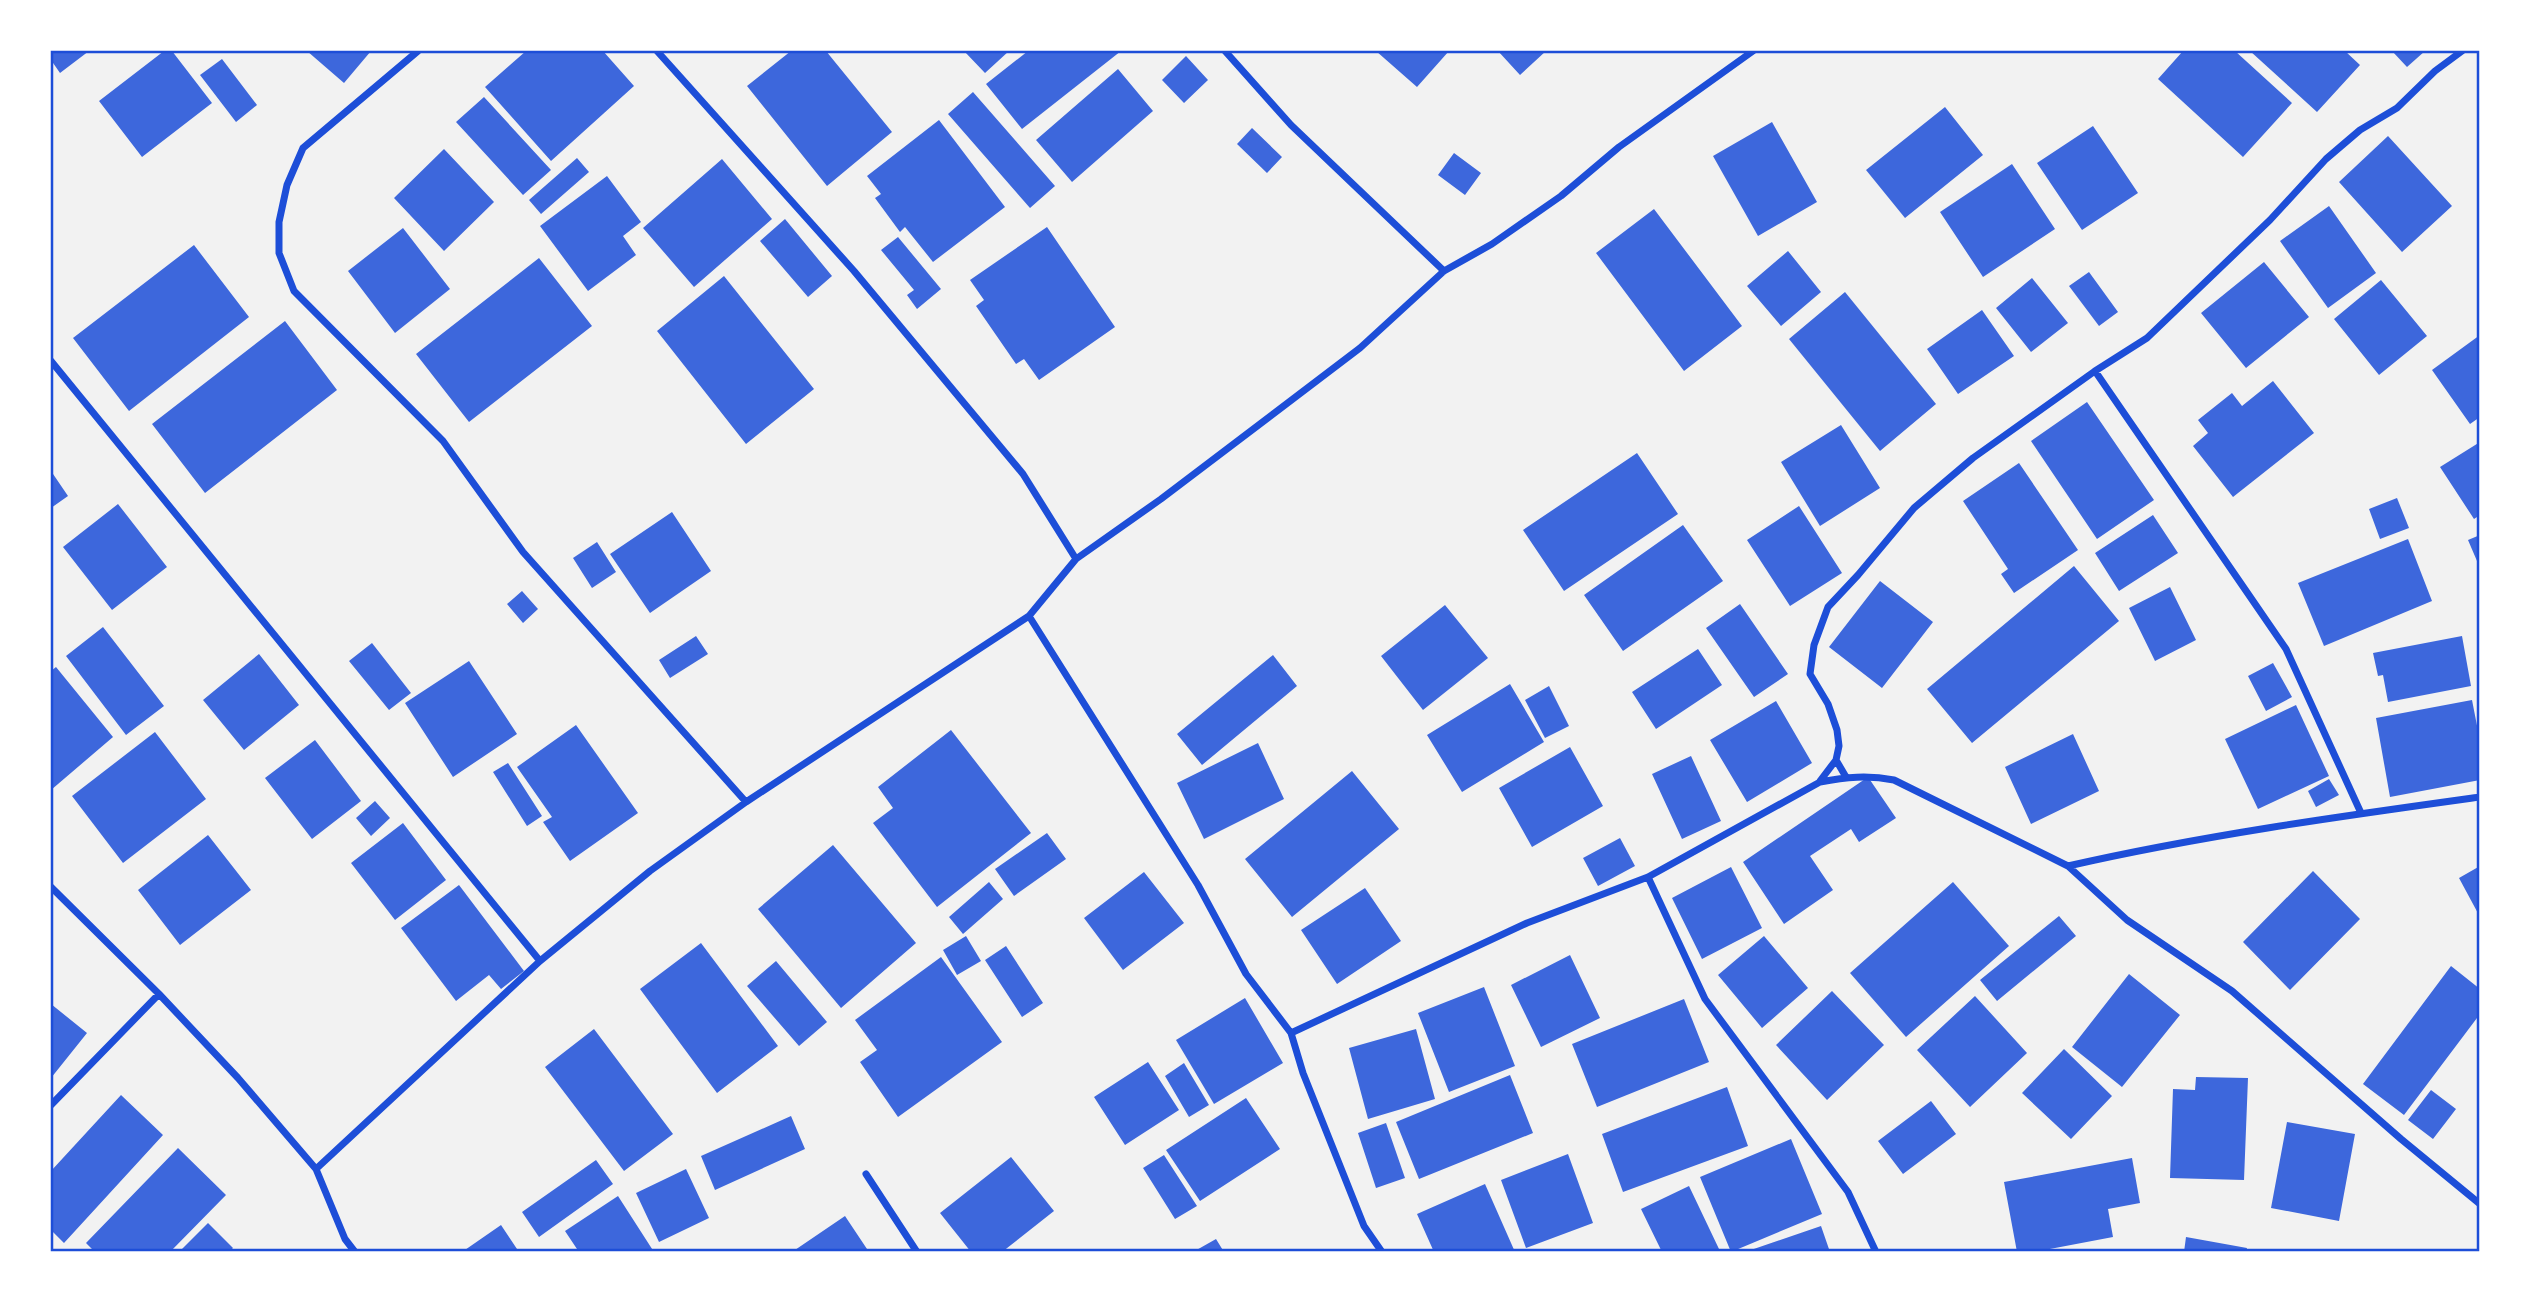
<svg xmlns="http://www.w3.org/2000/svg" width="2531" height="1303" font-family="Figtree,sans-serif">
	<rect width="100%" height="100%" fill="#f2f2f2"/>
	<path fill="#3d67dc" d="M 51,51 L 89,51 L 60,73 L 51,60 Z
		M 164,51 L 172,51 L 212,103 L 142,157 L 99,101 Z
		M 307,51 L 371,51 L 344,83 Z
		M 526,51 L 603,51 L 634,86 L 551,161 L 485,87 Z
		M 791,51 L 826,51 L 892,132 L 827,186 L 747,86 Z
		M 964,51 L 1009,51 L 985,73 Z
		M 1028,51 L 1121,51 L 1022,129 L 986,84 Z
		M 1376,51 L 1449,51 L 1417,87 Z
		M 1498,51 L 1546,51 L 1520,75 Z
		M 2183,51 L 2235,51 L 2292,103 L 2243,157 L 2158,79 Z
		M 2250,51 L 2345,51 L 2360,65 L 2317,112 Z
		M 2392,51 L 2425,51 L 2407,67 Z
		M 1186,56 L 1208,80 L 1184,103 L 1162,80 Z
		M 222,59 L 257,105 L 236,122 L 200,75 Z
		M 1118,69 L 1153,111 L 1072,182 L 1036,140 Z
		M 973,92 L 1055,186 L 1030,208 L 948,114 Z
		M 484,97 L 551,170 L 523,195 L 456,122 Z
		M 1945,107 L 1983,155 L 1905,218 L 1866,170 Z
		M 939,120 L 1005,207 L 933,262 L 905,227 L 900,232 L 875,198 L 881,194 L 867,176 Z
		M 1772,122 L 1817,202 L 1758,236 L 1713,156 Z
		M 2093,126 L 2138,193 L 2082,230 L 2037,163 Z
		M 1252,128 L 1282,157 L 1267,173 L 1237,144 Z
		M 2388,136 L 2452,206 L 2402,252 L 2339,182 Z
		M 444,149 L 494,202 L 444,251 L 394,198 Z
		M 1454,153 L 1481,173 L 1465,195 L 1438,175 Z
		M 577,158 L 589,172 L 541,214 L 529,200 Z
		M 722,159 L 772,219 L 694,287 L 643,228 Z
		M 2012,164 L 2055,229 L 1983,277 L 1940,212 Z
		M 607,176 L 641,222 L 623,236 L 636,255 L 588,291 L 540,226 Z
		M 2329,206 L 2376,273 L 2328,308 L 2280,241 Z
		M 1654,209 L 1742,326 L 1684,371 L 1596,253 Z
		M 785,219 L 832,276 L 808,297 L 760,241 Z
		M 1047,227 L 1115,327 L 1039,380 L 1024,359 L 1016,364 L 976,306 L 984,300 L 970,280 Z
		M 403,228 L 450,289 L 395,333 L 348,271 Z
		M 898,237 L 941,289 L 917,309 L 907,295 L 914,290 L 881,250 Z
		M 194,245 L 249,317 L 129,411 L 73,338 Z
		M 1788,251 L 1821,292 L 1781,326 L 1747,286 Z
		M 539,258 L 592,326 L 469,422 L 416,354 Z
		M 2264,262 L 2309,317 L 2246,368 L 2201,313 Z
		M 2089,272 L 2118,312 L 2099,326 L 2069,286 Z
		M 724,276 L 814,389 L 746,444 L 657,331 Z
		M 2032,278 L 2068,323 L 2031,352 L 1996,308 Z
		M 2381,280 L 2427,336 L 2379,375 L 2334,319 Z
		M 1845,292 L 1936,404 L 1880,451 L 1789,339 Z
		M 1982,310 L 2014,356 L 1958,394 L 1927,349 Z
		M 285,321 L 337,390 L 205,493 L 152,424 Z
		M 2480,335 L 2480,417 L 2470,424 L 2432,370 Z
		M 2273,381 L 2314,433 L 2233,497 L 2193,446 L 2208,433 L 2198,420 L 2232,393 L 2242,406 Z
		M 2087,402 L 2154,500 L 2097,539 L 2031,441 Z
		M 1841,425 L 1880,488 L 1820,526 L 1781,462 Z
		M 2480,442 L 2480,515 L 2474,519 L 2440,467 Z
		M 1637,453 L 1678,514 L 1564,591 L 1523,530 Z
		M 2019,463 L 2078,550 L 2014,593 L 2001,574 L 2008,569 L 1963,501 Z
		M 51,471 L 68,496 L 51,508 Z
		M 2397,498 L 2409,528 L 2380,539 L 2369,509 Z
		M 118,504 L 167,567 L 112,610 L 63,547 Z
		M 1799,506 L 1842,573 L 1790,606 L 1747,540 Z
		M 672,512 L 711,571 L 650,613 L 610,554 Z
		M 2153,515 L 2178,553 L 2119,591 L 2095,553 Z
		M 1683,525 L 1723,581 L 1623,651 L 1584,595 Z
		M 2480,535 L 2480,568 L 2468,540 Z
		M 2408,539 L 2432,601 L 2324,646 L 2298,583 Z
		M 597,542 L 616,572 L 592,588 L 573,558 Z
		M 2074,566 L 2119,621 L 1972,743 L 1927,689 Z
		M 1880,581 L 1933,622 L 1882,688 L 1829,647 Z
		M 2170,587 L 2196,640 L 2155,661 L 2129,608 Z
		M 522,591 L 538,609 L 523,623 L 507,604 Z
		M 1740,604 L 1788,674 L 1754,697 L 1706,628 Z
		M 1445,605 L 1488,658 L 1423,710 L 1381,656 Z
		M 103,627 L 164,706 L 126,735 L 66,656 Z
		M 696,636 L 708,654 L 670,678 L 659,660 Z
		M 2462,636 L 2471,686 L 2388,702 L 2383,675 L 2378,676 L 2373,653 Z
		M 372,643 L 411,693 L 389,710 L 349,661 Z
		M 1698,649 L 1722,685 L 1656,729 L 1632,692 Z
		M 259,654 L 299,705 L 244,750 L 203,700 Z
		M 1273,655 L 1297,686 L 1202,765 L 1177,734 Z
		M 469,661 L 517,734 L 453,777 L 405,703 Z
		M 2273,663 L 2292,697 L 2266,711 L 2248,676 Z
		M 56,667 L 113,737 L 51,790 L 51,671 Z
		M 1510,684 L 1544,742 L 1462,792 L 1427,735 Z
		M 1549,686 L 1569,726 L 1545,738 L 1525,700 Z
		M 2472,700 L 2480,741 L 2480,780 L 2390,797 L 2376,718 Z
		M 1776,701 L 1812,763 L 1747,802 L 1710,740 Z
		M 2296,705 L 2329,776 L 2258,809 L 2225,739 Z
		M 576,725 L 638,813 L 570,861 L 543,822 L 552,817 L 517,767 Z
		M 951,730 L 1031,833 L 937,907 L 873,823 L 893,808 L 878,787 Z
		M 155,732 L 206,799 L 123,863 L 72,796 Z
		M 2073,734 L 2099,791 L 2031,824 L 2005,767 Z
		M 315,740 L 361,801 L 312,839 L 265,778 Z
		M 1258,743 L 1284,799 L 1204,839 L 1177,783 Z
		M 1570,747 L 1603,806 L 1532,847 L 1499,788 Z
		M 1691,756 L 1721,821 L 1682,839 L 1652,774 Z
		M 508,763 L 542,816 L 527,826 L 493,772 Z
		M 1352,771 L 1399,829 L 1292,917 L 1245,859 Z
		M 1868,777 L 1896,818 L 1859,842 L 1851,829 L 1810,856 L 1833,890 L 1784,924 L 1743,862 Z
		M 2329,779 L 2339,795 L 2316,807 L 2308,791 Z
		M 375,801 L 390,818 L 371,836 L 356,818 Z
		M 403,823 L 446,880 L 395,920 L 351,863 Z
		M 1047,833 L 1066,859 L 1014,896 L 995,869 Z
		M 208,835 L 251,890 L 180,945 L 138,890 Z
		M 1620,838 L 1635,866 L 1598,886 L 1583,858 Z
		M 833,845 L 916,943 L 841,1008 L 758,909 Z
		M 2480,866 L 2480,917 L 2459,878 Z
		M 1731,867 L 1762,928 L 1702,959 L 1672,898 Z
		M 2313,871 L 2360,919 L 2290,990 L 2243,942 Z
		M 1144,872 L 1184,923 L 1123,970 L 1084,918 Z
		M 989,882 L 1003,899 L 963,934 L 949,917 Z
		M 1953,882 L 2009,946 L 1906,1037 L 1850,973 Z
		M 459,885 L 524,971 L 501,989 L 489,975 L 456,1001 L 401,928 Z
		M 1365,888 L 1401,941 L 1337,984 L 1301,930 Z
		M 2059,916 L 2076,936 L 1997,1001 L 1980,980 Z
		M 966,936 L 981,961 L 957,975 L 943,950 Z
		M 1764,936 L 1808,988 L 1762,1028 L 1718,975 Z
		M 701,943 L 778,1046 L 717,1093 L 640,989 Z
		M 1006,946 L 1043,1003 L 1022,1017 L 985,960 Z
		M 1570,955 L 1600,1018 L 1541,1047 L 1511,985 Z
		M 941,957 L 1002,1042 L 898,1117 L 860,1062 L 877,1050 L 855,1020 Z
		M 776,961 L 827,1022 L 799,1046 L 747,986 Z
		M 2451,966 L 2480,989 L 2480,1014 L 2404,1115 L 2363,1084 Z
		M 2129,974 L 2180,1015 L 2122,1087 L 2072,1047 Z
		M 1484,987 L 1515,1066 L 1449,1092 L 1418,1013 Z
		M 1832,991 L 1884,1045 L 1827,1100 L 1776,1045 Z
		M 1975,996 L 2027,1053 L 1970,1107 L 1917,1050 Z
		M 1245,998 L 1283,1063 L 1214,1104 L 1176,1040 Z
		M 1684,999 L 1709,1062 L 1597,1107 L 1572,1044 Z
		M 51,1004 L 87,1033 L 51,1078 Z
		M 594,1029 L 673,1134 L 624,1171 L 545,1067 Z
		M 1416,1029 L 1435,1099 L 1368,1119 L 1349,1048 Z
		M 2064,1049 L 2112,1096 L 2071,1139 L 2022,1093 Z
		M 1148,1062 L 1179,1110 L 1125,1145 L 1094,1097 Z
		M 1184,1063 L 1209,1105 L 1189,1117 L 1165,1076 Z
		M 1510,1075 L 1533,1133 L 1419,1179 L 1396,1122 Z
		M 2196,1077 L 2248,1078 L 2244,1180 L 2170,1178 L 2173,1089 L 2195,1090 Z
		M 1727,1087 L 1748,1146 L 1623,1192 L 1602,1134 Z
		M 2431,1090 L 2456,1109 L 2433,1139 L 2408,1120 Z
		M 121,1095 L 163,1135 L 64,1243 L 51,1230 L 51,1171 Z
		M 1246,1098 L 1280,1149 L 1200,1201 L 1166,1150 Z
		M 1931,1101 L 1956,1134 L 1903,1174 L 1878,1141 Z
		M 791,1116 L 805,1149 L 715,1190 L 701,1156 Z
		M 2287,1122 L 2355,1134 L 2339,1221 L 2271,1208 Z
		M 1386,1123 L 1405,1178 L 1376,1188 L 1358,1133 Z
		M 1791,1139 L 1822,1214 L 1731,1252 L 1700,1177 Z
		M 178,1148 L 226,1195 L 170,1252 L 95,1252 L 86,1243 Z
		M 1568,1154 L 1593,1223 L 1526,1248 L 1501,1180 Z
		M 1164,1155 L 1197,1206 L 1175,1219 L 1143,1168 Z
		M 1011,1157 L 1054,1211 L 1002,1252 L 971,1252 L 940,1213 Z
		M 2132,1158 L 2140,1203 L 2108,1209 L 2113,1237 L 2034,1252 L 2017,1252 L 2004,1182 Z
		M 596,1160 L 613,1184 L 539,1237 L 522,1212 Z
		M 686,1169 L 709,1218 L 659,1242 L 636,1193 Z
		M 1485,1184 L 1515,1252 L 1434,1252 L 1417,1214 Z
		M 1689,1186 L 1719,1249 L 1711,1252 L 1662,1252 L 1641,1209 Z
		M 618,1196 L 654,1252 L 579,1252 L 565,1231 Z
		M 845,1216 L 869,1252 L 792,1252 Z
		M 208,1223 L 233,1248 L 229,1252 L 179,1252 Z
		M 501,1225 L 519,1252 L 462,1252 Z
		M 1821,1226 L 1830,1252 L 1745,1252 Z
		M 2186,1237 L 2247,1248 L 2246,1252 L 2184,1252 Z
		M 1216,1239 L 1224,1252 L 1193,1252 Z"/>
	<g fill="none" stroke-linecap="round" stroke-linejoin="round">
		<path stroke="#1d4ed8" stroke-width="7" d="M 418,51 L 303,148 L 287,185 L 279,222 L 279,253 L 294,291 L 443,441 L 523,552 L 746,802
			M 657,51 L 854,271 L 1023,474 L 1076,559
			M 1225,51 L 1291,125 L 1444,271
			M 51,361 L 540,961
			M 2095,371 L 2286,649 L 2361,813
			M 1029,616 L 1198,885 L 1246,974 L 1291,1033 L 1303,1073 L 1364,1226 L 1382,1252
			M 1836,760 L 1846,777
			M 1820,781 L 1836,760 L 1839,746 L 1837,730 L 1828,704 L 1810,674 L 1814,645 L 1828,607 L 1858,575 L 1914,508 L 1973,458 L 2095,371 L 2147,338 L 2270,220 L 2326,159 L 2360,130 L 2397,108 L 2435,71 L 2462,51
			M 2068,866 C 2204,835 2343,816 2480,797
			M 1648,877 L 1705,999 L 1848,1192 L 1876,1252
			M 51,887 L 159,994 L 238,1078 L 316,1169 L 345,1239 L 355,1252
			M 1291,1033 L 1527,923 L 1648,877 L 1820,782 C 1846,777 1868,775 1894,780 L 2068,866 L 2127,920 L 2232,991 L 2401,1139 L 2480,1204
			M 51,1105 L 159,994
			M 316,1169 L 540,961 L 650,871 L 746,802 L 1029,616 L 1076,559 L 1161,499 L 1360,348 L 1444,271 L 1492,244 L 1561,196 L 1619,147 L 1753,51
			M 866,1174 L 917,1252"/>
	</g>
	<rect width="2531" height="1303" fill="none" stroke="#ffffff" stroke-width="105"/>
	<rect x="52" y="52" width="2426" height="1198" fill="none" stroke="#1d4ed8" stroke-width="2.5"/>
</svg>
